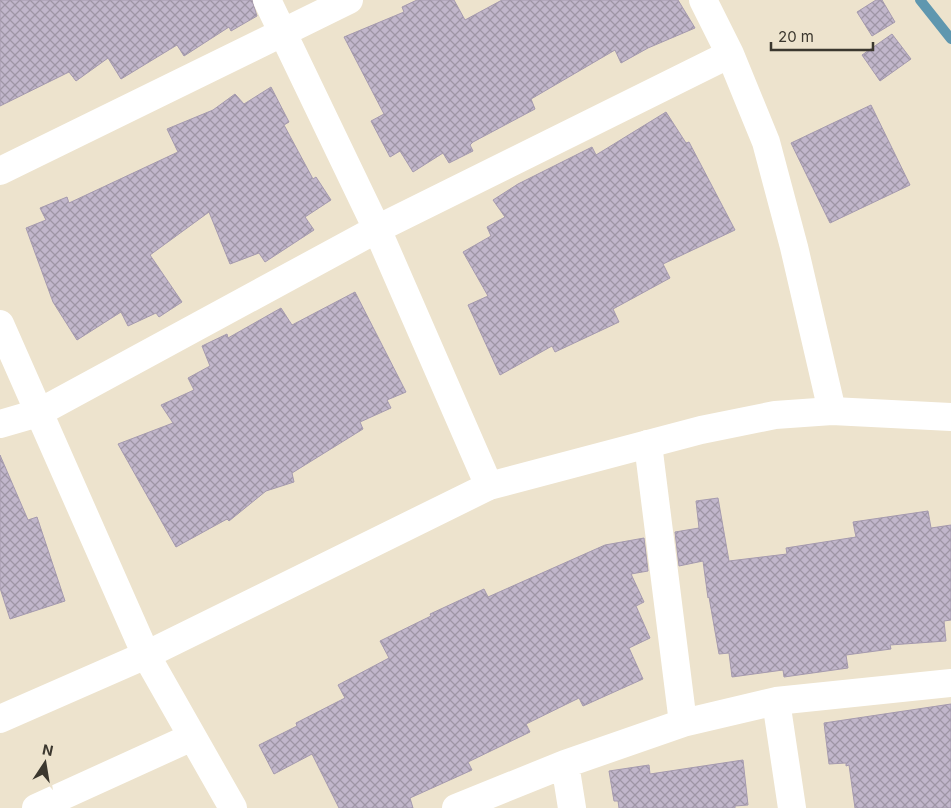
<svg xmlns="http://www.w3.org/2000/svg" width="951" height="808" font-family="Inter,sans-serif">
	<defs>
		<pattern id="building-cross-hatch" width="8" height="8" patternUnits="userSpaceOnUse" patternTransform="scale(1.25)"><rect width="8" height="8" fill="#c1b6cb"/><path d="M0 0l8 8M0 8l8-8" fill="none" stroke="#9e95a5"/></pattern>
	</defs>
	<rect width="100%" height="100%" fill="#ede3cd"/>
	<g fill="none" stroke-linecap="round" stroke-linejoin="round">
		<path stroke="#5f97af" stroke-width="10" d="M 920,0 L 951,39"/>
	</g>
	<path fill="url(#building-cross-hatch)" stroke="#a59aae" d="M 0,0 L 252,0 L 257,16 L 231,31 L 229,27 L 184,56 L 177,45 L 121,79 L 108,58 L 76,81 L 69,72 L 0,106 Z
		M 417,0 L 454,0 L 465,20 L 502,0 L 678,0 L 695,28 L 648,48 L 621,63 L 615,50 L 531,99 L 535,109 L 473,142 L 470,145 L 473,151 L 449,163 L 443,153 L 413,172 L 400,151 L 390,157 L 371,121 L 384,114 L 344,37 L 404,12 L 402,7 Z
		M 876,0 L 882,0 L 895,22 L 872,36 L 857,12 Z
		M 892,34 L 911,59 L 880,81 L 862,55 Z
		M 271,87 L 289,122 L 284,125 L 313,179 L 316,177 L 331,200 L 305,217 L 314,230 L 265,262 L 259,253 L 230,264 L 209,212 L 150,255 L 182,302 L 159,317 L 156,313 L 128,326 L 121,312 L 77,340 L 53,302 L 26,228 L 46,220 L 40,208 L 67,197 L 69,203 L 178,152 L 167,129 L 213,110 L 235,94 L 244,104 Z
		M 871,105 L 910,185 L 830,223 L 791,143 Z
		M 666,112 L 686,143 L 689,142 L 735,230 L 663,264 L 670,278 L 613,309 L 619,322 L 555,352 L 552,346 L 500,375 L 468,305 L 488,296 L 463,252 L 491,236 L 487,227 L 505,217 L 493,200 L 518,184 L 592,147 L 596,155 Z
		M 355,292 L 406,392 L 387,400 L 391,408 L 360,422 L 363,429 L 292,473 L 294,482 L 266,491 L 229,521 L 227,519 L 176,547 L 118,444 L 173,423 L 161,405 L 194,390 L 188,378 L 210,366 L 202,346 L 227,334 L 228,338 L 281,308 L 292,325 Z
		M 0,455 L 28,520 L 37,517 L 65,601 L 10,619 L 0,588 Z
		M 718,498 L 729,561 L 787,554 L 786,548 L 856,537 L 853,522 L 928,511 L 931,528 L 951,525 L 951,620 L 944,621 L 946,641 L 890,645 L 891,649 L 846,655 L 848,668 L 784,677 L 783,670 L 732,677 L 729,653 L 719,654 L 709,597 L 708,598 L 703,561 L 679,566 L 675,532 L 699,528 L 696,501 Z
		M 644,538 L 648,571 L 631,574 L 644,602 L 636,606 L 650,638 L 629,648 L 643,679 L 583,706 L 579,698 L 526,724 L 530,732 L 468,762 L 472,770 L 410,798 L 413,808 L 339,808 L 312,754 L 274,774 L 259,745 L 297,726 L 296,723 L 345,698 L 338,685 L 389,658 L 380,641 L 431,616 L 430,614 L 484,589 L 488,597 L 605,545 Z
		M 951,704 L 951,808 L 855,808 L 849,765 L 846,766 L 846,763 L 829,764 L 824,723 Z
		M 743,760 L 748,805 L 735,806 L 735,808 L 619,808 L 618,801 L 614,801 L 609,771 L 649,765 L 650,774 Z"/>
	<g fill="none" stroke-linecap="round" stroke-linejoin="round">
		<path stroke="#fff" stroke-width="28" d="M 267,0 L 377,229 L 489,486
			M 703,0 L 730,54 L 766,142 L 794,247 L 832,411
			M 0,171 L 349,0
			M 0,324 L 146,655 L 233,808
			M 0,424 L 38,413 L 377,229 L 730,54
			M 648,444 L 683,723
			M 776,701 L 792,808
			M 565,764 L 572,808
			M 36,808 L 192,737
			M 456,808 L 565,764 L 683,723 L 776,701 L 951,683"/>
		<path stroke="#fff" stroke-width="28" d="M 0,719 L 146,655 L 489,486 L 701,430 L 775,415 L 832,411 L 951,417"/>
	</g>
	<g transform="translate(45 763) rotate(12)" stroke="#ede3cd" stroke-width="4" paint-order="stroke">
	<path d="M0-4L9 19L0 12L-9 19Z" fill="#3b372e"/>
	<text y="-8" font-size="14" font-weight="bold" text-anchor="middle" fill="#3b372e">N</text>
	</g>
	<path d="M771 42v8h102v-8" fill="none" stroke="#3b372e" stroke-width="2.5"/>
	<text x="778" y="42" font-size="15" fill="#3b372e" stroke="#ede3cd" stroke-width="4" paint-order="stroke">20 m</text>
</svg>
